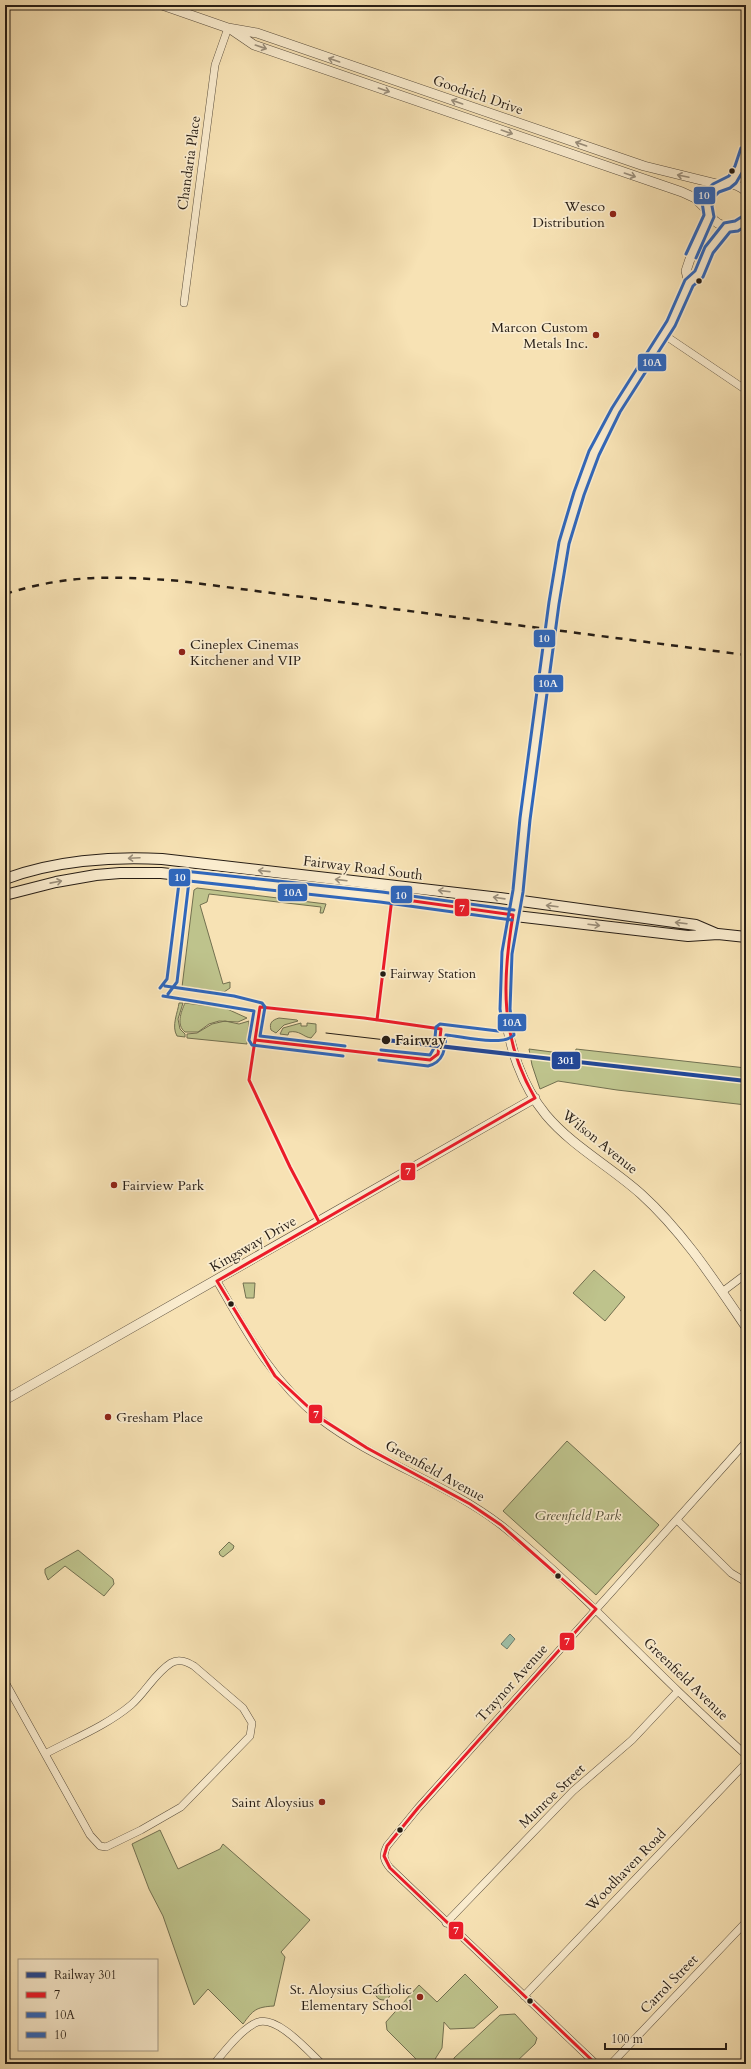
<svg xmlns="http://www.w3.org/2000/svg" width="751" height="2069" font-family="Cardo,serif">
	<rect width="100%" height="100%" fill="#f7e2b4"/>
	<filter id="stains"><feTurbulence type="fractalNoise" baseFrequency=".005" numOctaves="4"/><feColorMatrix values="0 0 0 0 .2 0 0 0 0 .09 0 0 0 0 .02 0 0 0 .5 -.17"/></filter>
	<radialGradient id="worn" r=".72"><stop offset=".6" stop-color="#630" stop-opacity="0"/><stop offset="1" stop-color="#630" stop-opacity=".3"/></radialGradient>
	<path fill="#bec38c" stroke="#727050" d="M 197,888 L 326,904 L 323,913 L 320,913 L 321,907 L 209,894 L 207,902 L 200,905 L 223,984 L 230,982 L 230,988 L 224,992 L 186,987 L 182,987 L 194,890 Z
		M 179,1003 L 183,1003 L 178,1019 L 180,1029 L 185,1034 L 185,1037 L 177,1036 C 171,1026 178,1012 179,1003 Z
		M 185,1003 L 225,1008 L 247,1018 L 238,1022 L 219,1021 L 209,1024 L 198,1032 L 185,1032 C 176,1025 181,1012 185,1003 Z
		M 279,1018 L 297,1020 L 298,1021 L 284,1025 L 276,1033 L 271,1030 C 269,1023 272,1020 279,1018 Z
		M 225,1021 L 239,1024 L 249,1021 L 247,1044 L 187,1038 L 187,1034 L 197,1033 L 212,1024 Z
		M 301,1023 L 301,1026 L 307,1026 L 307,1023 L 316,1024 L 316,1032 L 311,1038 C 303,1037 300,1030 289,1032 L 288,1035 L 280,1034 L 283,1028 Z
		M 529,1049 L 575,1055 L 576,1049 L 746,1068 L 746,1105 L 617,1090 L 558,1081 L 540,1089 L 532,1065 Z
		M 594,1270 L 625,1297 L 605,1321 L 573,1293 Z
		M 243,1283 L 255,1283 L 254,1298 L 246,1298 Z
		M 567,1441 L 659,1525 L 596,1595 L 503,1511 Z
		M 229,1542 L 234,1546 L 233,1549 L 223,1557 L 220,1555 L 219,1552 Z
		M 78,1550 L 113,1579 L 114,1584 L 104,1596 L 65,1566 L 48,1580 L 45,1573 L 45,1569 Z
		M 160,1830 L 178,1869 L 220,1849 L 223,1844 L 310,1920 L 281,1952 L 285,1957 L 274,2006 C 256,2007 253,2010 243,2024 L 208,1989 L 194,2005 L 163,1916 L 149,1889 L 132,1844 Z
		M 465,1974 L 498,2007 L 474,2028 L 450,2029 L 444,2022 L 442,2048 L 432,2064 L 421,2064 L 387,2030 L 386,2022 L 419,1985 L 437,2002 Z
		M375 1992a8 8 0 1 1 16 0a8 8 0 1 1-16 0Z
		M 515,2014 L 537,2038 L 535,2044 L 514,2064 L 453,2064 L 454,2058 L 500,2015 Z"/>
	<path fill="#9ebfa7" stroke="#6e7e6d" d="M 510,1634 L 515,1639 L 507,1649 L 501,1644 Z"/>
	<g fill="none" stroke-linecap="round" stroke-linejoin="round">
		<g stroke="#5a4e3d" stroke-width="8">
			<path id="minor" d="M 184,303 L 215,65 L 228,28
				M 663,334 L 746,390
				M 217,1281 C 246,1332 273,1382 320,1419 C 376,1462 445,1482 501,1525 C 564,1575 620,1635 678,1691 C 700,1712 723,1734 746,1755
				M 722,1292 L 746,1274
				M 677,1520 L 731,1573 L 746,1582
				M 5,1682 L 90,1835 L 100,1846 L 106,1847 L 141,1830 L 181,1807 L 250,1736 L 252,1723 L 243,1708 L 194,1666 C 187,1662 179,1658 171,1663 C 155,1673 145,1693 131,1705 C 106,1726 73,1739 45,1754
				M 446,1923 L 573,1791 L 632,1740 L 678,1691
				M 524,1996 L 746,1763
				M 214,2064 C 224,2052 243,2027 258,2022 C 278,2016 308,2051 322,2064
				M 596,2064 L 390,1868 C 384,1861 382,1855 387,1846 L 418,1808 L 746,1442
				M 611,2064 L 746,1922"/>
		</g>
		<g stroke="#5a4e3d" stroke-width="10">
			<path id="tertiary" d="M 162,5 L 228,28 L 257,33 L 644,166 L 721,185
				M 232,30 L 254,45 L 682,192 L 695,198 L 707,210
				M 728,184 L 739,171 L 746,150
				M 746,191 C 727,176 707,186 707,210 C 713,225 732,234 746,220
				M 689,283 L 686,271 L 695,244 L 709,215
				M 554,603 L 564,543 L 579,493 L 594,453 L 616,410 L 671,323 L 689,283 L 699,274 L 709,250 L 727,227
				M 549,651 C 537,730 527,809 518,889 C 513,929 503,967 505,1008 C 508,1045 522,1086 546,1115 C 572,1146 611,1167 641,1194 C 683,1232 714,1280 746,1327
				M 5,1400 L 535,1098"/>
		</g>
		<g stroke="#261d15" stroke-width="12">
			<path id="secondary" d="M 737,226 L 746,228
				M 5,879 C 53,861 111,856 162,859 L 500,898 L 696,925 L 717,934
				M 5,895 L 56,882 L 96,875 L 120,873 L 161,873 L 381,897 L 498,914 L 688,936 L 718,934 L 746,937"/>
		</g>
		<use href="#minor" stroke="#faecce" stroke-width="7"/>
		<use href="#tertiary" stroke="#faecce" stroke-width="9"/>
		<use href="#secondary" stroke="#faecce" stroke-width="10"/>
		<path stroke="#261d15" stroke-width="1" d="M 326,1033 L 386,1040"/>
		<path stroke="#261d15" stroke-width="2.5" stroke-dasharray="7 7" stroke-linecap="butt" d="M 5,594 C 69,574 114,576 180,581 L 746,655"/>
		<g stroke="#5a4e3d" stroke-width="10" stroke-linecap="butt">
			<path id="tertiary-bridge" d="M 549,651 L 554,603"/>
		</g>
		<use href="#tertiary-bridge" stroke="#faecce" stroke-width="9"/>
		<g stroke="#faecce" stroke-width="6">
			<path id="bus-1" d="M 260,1007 L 364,1018 L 441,1029 L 438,1054 L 430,1060 L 255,1040 Z
				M 377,1020 L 392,898 L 513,915 C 502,981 500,1038 535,1098 L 217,1281 L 275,1376 L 320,1418 L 367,1448 L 470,1504 L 501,1525 L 596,1609 L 418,1808 L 387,1846 L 384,1856 L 390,1868 L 596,2064
				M 255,1040 L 249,1080 L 290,1167 L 319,1222"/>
		</g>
		<g stroke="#faecce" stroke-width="6">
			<path id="bus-2" d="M 696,258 L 714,217 L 712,206 L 714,197 L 719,192 L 730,188 L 736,183 L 746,166
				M 168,994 L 177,982 L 189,881 L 380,902 L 512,920
				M 163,996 L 254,1011 L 249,1040 L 252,1045 L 343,1056
				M 379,1060 L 428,1066 C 444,1062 445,1049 446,1035 C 461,1036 503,1047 514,1035 L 510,1009 L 512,954 L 523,892 L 530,820 L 559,604 L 569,544 L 584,495 L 599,455 L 620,412 L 675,326 L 693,286 L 703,277 L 713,253 L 730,232 L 738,231 L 746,226"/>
		</g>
		<g stroke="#faecce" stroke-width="6">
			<path id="bus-3" d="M 686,254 L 704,215 L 702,202 L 705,192 L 713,184 L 729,176 L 735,166 L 741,148
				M 165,986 L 234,996 L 262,1003 L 265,1007 L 260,1036 L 345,1046
				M 160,988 L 167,979 L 180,875 L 184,871 L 382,892 L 514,910
				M 381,1050 L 430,1055 L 434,1048 L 436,1027 L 440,1024 L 498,1031 L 503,1029 L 500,1009 L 502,952 L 513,890 L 520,818 L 549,602 L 559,542 L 574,492 L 589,451 L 612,408 L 667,321 L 685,280 L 695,271 L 705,247 L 724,223 L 735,221 L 743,216"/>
		</g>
		<use href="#bus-1" stroke="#ec1b29" stroke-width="3"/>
		<use href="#bus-2" stroke="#3067bb" stroke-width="3"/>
		<use href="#bus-3" stroke="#3067bb" stroke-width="3"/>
		<g stroke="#faecce" stroke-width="7">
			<path id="rail-1" d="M 386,1040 L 746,1081"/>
		</g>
		<use href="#rail-1" stroke="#244895" stroke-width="4"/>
	</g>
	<defs><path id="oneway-shaft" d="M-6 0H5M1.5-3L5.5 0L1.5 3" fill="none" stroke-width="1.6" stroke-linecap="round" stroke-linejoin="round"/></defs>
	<g stroke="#9b8f7b">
		<use href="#oneway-shaft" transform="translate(261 47) rotate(19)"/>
		<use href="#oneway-shaft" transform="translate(334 60) rotate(-161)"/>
		<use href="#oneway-shaft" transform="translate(384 90) rotate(19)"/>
		<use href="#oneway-shaft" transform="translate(457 102) rotate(-161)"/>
		<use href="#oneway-shaft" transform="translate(507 132) rotate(19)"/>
		<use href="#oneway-shaft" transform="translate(581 144) rotate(-161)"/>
		<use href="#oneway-shaft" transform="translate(630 175) rotate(19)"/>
		<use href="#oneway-shaft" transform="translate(683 176) rotate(-168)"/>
		<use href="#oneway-shaft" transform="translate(134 858) rotate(177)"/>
		<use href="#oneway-shaft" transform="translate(264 871) rotate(-174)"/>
		<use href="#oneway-shaft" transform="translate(341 880) rotate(-173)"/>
		<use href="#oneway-shaft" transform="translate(56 882) rotate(-11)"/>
		<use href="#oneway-shaft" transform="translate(444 891) rotate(-173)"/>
		<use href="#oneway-shaft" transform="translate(499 898) rotate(-172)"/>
		<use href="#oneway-shaft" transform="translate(552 906) rotate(-173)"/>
		<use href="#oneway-shaft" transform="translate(681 923) rotate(-173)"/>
		<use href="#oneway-shaft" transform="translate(594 925) rotate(7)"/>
	</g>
	<g fill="#261d15" stroke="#faecce" stroke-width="1.5">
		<circle cx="732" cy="171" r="3.5"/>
		<circle cx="699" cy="281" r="3.5"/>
		<circle cx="383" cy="974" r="3.5"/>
		<circle cx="386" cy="1040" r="5"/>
		<circle cx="231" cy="1304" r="3.5"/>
		<circle cx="558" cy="1576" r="3.5"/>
		<circle cx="400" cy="1830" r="3.5"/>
		<circle cx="530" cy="2001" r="3.5"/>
	</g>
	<g fill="#8f2418" stroke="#faecce" stroke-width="1.5">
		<circle cx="613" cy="214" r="4"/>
		<circle cx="596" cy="335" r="4"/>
		<circle cx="182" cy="652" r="4"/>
		<circle cx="114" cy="1185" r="4"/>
		<circle cx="108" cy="1417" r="4"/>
		<circle cx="322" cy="1802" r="4"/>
		<circle cx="420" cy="1997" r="4"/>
	</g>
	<g text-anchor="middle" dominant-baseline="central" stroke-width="3.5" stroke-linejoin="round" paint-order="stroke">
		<g font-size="13" fill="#261d15" stroke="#faecce" text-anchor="start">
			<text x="390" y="974">Fairway Station</text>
		</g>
		<g font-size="14" fill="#261d15" stroke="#faecce">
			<text transform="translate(478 95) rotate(19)">Goodrich Drive</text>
			<text transform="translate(189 163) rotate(-82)">Chandaria Place</text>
			<text transform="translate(363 868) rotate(7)">Fairway Road South</text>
			<text transform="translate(600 1142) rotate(39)">Wilson Avenue</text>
			<text transform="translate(253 1244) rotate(-30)">Kingsway Drive</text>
			<text transform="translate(435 1471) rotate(29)">Greenfield Avenue</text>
			<text transform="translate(686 1679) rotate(44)">Greenfield Avenue</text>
			<text transform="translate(512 1683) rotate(-48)">Traynor Avenue</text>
			<text transform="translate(552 1796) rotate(-44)">Munroe Street</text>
			<text transform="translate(626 1870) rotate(-46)">Woodhaven Road</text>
			<text transform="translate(669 1984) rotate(-46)">Carrol Street</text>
		</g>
		<g font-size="14" fill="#261d15" stroke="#faecce" text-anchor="end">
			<text x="605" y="206">Wesco<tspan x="605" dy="16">Distribution</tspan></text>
			<text x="588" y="327">Marcon Custom<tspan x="588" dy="16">Metals Inc.</tspan></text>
			<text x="190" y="644" text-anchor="start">Cineplex Cinemas<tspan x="190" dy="16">Kitchener and VIP</tspan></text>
			<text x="122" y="1185" text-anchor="start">Fairview Park</text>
			<text x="116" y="1417" text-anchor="start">Gresham Place</text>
			<text x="314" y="1802">Saint Aloysius</text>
			<text x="412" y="1989">St. Aloysius Catholic<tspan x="412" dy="16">Elementary School</tspan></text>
		</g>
		<g font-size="14" font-weight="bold" fill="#261d15" stroke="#faecce" text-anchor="start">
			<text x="395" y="1040">Fairway</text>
		</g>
		<g font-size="14" font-style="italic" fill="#544f39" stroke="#faecce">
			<text x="578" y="1515">Greenfield Park</text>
		</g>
	</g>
	<g stroke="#faecce" stroke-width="1.5">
		<rect x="693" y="186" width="23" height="19" rx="4" fill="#3067bb"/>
		<rect x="637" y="353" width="30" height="19" rx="4" fill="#3067bb"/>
		<rect x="533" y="629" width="23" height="19" rx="4" fill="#3067bb"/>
		<rect x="533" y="674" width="31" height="19" rx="4" fill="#3067bb"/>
		<rect x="168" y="868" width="23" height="19" rx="4" fill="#3067bb"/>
		<rect x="277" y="883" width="31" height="19" rx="4" fill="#3067bb"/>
		<rect x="390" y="885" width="23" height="19" rx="4" fill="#3067bb"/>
		<rect x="454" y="898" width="16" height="19" rx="4" fill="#ec1b29"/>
		<rect x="497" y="1013" width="30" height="19" rx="4" fill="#3067bb"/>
		<rect x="551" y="1051" width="30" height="19" rx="4" fill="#244895"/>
		<rect x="400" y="1162" width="16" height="19" rx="4" fill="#ec1b29"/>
		<rect x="308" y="1404" width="15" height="20" rx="4" fill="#ec1b29"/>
		<rect x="559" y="1632" width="16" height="19" rx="4" fill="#ec1b29"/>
		<rect x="448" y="1921" width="16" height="19" rx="4" fill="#ec1b29"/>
	</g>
	<g font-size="11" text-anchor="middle" font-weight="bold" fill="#fff">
		<text x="704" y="199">10</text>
		<text x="652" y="366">10A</text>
		<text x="544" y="642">10</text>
		<text x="548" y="687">10A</text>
		<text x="180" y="881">10</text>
		<text x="293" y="896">10A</text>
		<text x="401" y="899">10</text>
		<text x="462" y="912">7</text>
		<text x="512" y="1026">10A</text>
		<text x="566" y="1064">301</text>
		<text x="408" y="1175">7</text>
		<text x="316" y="1418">7</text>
		<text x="567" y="1645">7</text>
		<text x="456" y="1934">7</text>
	</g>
	<rect width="751" height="2069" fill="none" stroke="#f7e2b4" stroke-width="20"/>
	<rect x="6" y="6" width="739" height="2057" fill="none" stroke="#261d15" stroke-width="2"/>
	<rect x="10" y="10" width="731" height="2049" fill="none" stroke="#261d15"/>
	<rect x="18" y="1959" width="140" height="92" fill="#faecce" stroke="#a59984"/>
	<rect x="26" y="1972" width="20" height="6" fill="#244895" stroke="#a59984"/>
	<text x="54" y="1979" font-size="12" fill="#261d15">Railway 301</text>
	<rect x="26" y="1992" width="20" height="6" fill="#ec1b29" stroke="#a59984"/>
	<text x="54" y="1999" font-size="12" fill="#261d15">7</text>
	<rect x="26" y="2012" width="20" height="6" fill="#3067bb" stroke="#a59984"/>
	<text x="54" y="2019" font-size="12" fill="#261d15">10A</text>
	<rect x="26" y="2032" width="20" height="6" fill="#3067bb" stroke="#a59984"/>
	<text x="54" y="2039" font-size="12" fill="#261d15">10</text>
	<path d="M605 2043v6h121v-6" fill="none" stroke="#261d15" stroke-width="2"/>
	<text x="611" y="2043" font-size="12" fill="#261d15" stroke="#faecce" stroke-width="3" paint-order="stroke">100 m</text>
	<rect width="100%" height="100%" filter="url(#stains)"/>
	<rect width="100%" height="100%" fill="url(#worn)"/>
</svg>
